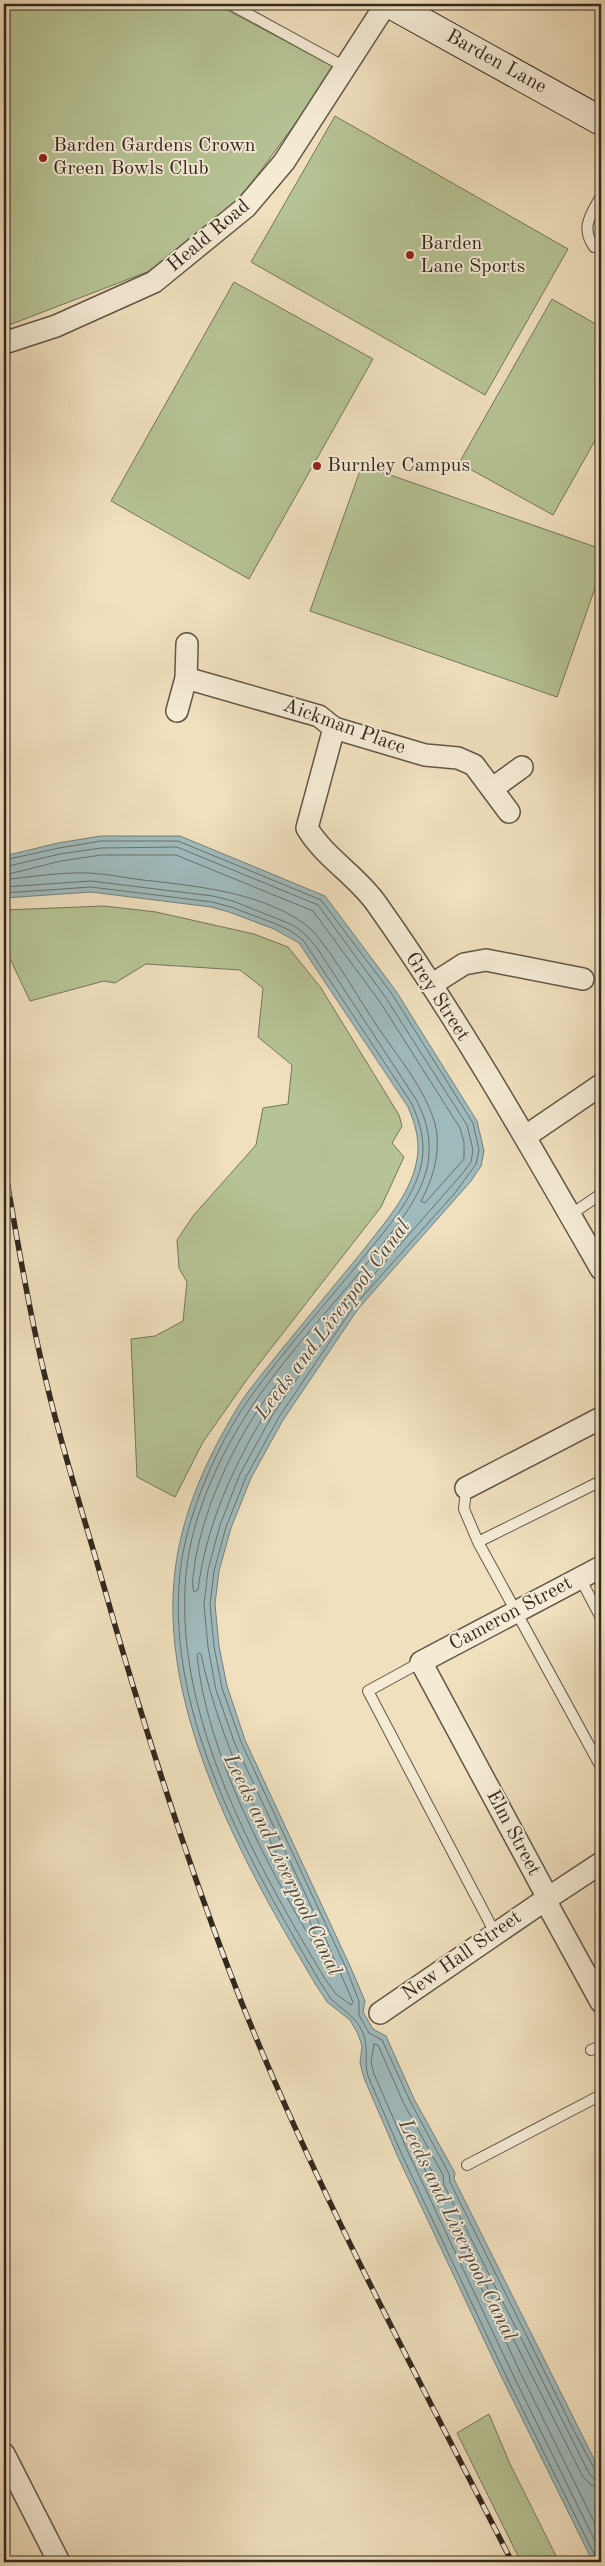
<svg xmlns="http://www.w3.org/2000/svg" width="605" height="2566" font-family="'Old Standard TT',serif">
	<rect width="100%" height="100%" fill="#f0e0be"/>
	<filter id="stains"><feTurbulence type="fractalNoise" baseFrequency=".004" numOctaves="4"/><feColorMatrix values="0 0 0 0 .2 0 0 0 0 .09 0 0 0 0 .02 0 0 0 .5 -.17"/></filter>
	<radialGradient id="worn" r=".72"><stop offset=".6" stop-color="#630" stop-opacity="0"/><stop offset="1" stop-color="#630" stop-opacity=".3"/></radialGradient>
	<path fill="#b6c394" stroke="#74765a" d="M 4,4 L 216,4 L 336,68 L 245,192 L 214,226 L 147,272 L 4,327 Z
		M 335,116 L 568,249 L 485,395 L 251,262 Z
		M 234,282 L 373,359 L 249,579 L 111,501 Z
		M 552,299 L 601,327 L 601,430 L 553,515 L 459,463 Z
		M 362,465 L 601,549 L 601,571 L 557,697 L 310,611 Z
		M 104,906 L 156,912 L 254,934 L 288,947 L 321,988 L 399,1115 L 402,1126 L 392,1143 L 404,1157 L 381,1207 L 248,1378 L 203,1442 L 175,1497 L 137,1477 L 131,1339 L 155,1336 L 183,1321 L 187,1282 L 179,1268 L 177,1240 L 193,1216 L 256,1145 L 263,1108 L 288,1104 L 292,1065 L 258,1037 L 263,988 L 240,970 L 146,964 L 115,983 L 104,981 L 30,1001 L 4,946 L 4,910 Z
		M 489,2414 L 510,2464 L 559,2562 L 521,2562 L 457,2433 Z"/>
	<path fill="#9fbabc" stroke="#74807d" d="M 101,836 L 180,836 L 325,896 L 396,991 L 477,1121 L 484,1151 L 481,1166 L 471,1181 L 358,1309 L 283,1420 L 251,1478 L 231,1528 L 219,1571 L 215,1604 L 219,1646 L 227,1686 L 245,1740 L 350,1966 L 365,2001 L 363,2012 L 373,2029 L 386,2036 L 414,2099 L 455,2173 L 454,2179 L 601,2473 L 601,2562 L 593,2562 L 587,2550 L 503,2380 L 398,2157 L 364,2078 L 360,2063 L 362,2046 L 358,2034 L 350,2020 L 327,2002 L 316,1985 C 246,1868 158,1712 175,1571 C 182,1511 209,1453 241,1402 C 252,1385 265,1371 277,1355 C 306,1319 336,1284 365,1248 C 384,1223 409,1196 416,1164 C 421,1143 416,1126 408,1107 L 299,943 L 274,929 L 229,912 L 211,907 L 91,892 L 4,898 L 4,856 L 58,843 Z"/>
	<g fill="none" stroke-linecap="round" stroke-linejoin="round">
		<path stroke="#69716e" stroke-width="1" d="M 102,855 L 176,855 L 313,911 L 380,1002 L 460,1128 L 464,1142 L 464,1159 L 425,1203 L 421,1201 C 432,1180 439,1159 437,1135 C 433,1098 397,1056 377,1026 C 356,994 337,960 313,931 C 271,893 197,886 143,880 C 126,878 108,874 90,873 C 63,872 37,876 10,879 L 8,877 L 9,874 L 61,861 Z
			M 4,860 L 59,848 L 101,841 L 178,841 L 321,900 L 392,994 L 473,1123 L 479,1150 L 476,1164 L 455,1193 L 354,1306 L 279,1417 L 246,1477 L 226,1527 L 214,1571 L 210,1605 L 214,1646 L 222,1688 L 241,1742 L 346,1968 L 359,2001 L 359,2015 L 369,2033 L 382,2040 L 410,2101 L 449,2174 L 450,2182 L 575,2433 L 595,2470 L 601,2473
			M 4,867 L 60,854 L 101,848 L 177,847 L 318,905 L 386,998 L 467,1125 L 473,1150 L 471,1162 L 462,1174 L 349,1303 L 273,1414 L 240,1474 L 220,1525 L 208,1570 L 204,1605 L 208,1647 L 216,1690 L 235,1744 L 317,1919 L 353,2002 L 351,2005 L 336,1994 L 325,1979 C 255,1861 173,1717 186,1574 C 192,1511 224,1445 261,1393 C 295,1345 336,1302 373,1256 C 394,1229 419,1201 427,1168 C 432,1144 428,1123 417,1101 L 317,948 L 306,935 L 293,925 L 233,901 L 213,896 L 91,881 L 4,887
			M 4,893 L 91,887 L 212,902 L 231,907 L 276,924 L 291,931 L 303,940 L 412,1104 C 421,1125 426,1144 421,1166 C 413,1200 387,1228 366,1254 C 330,1299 291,1342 257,1388 C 221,1435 186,1513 180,1573 C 165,1716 250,1863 320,1982 C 324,1987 327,1994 331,1999 C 343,2011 356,2016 363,2033 C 369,2048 364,2062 368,2076 L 402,2155 L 507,2378 L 598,2562
			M 279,1382 L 283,1382 L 283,1385 C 242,1448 207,1516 198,1590 L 194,1592 C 191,1584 194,1571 195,1562 C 205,1502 240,1428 279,1382 Z
			M 199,1653 L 201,1654 C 221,1749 268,1835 310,1922 L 322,1949 L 321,1952 L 318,1951 C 268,1868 206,1752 197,1655 Z
			M 417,2148 L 420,2149 L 435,2177 L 434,2184 L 431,2183 L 416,2151 Z
			M 601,2480 L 594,2479 L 589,2473 L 444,2185 L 443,2175 L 404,2104 L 378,2045 L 374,2044 L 371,2062 L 374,2074 L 408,2152 L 513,2375 L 601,2553
			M 601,2487 L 591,2485 L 583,2477 L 472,2257 L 469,2256 L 468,2259 L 520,2372 L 601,2536"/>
		<g stroke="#625647" stroke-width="12">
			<path id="lane" d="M 230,4 L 345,67
				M 594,247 C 580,227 591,215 601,196
				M 570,1215 L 601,1194
				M 466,1488 L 464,1509 L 478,1542 L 601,1767
				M 478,1542 L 601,1481
				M 580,1578 L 601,1618
				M 421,1662 L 368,1691 L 495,1933
				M 591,2050 L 601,2046
				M 467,2165 L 601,2095"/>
		</g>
		<g stroke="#625647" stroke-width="24">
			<path id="street" d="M 4,343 L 56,326 L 154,282 L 246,207 L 284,162 L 386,4
				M 186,678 L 319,716 L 334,728 L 425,755 L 458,758 L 474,765 L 509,812
				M 177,711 L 186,678 L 187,644
				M 334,728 L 307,828 C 325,858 356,875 376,903 C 459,1020 530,1145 601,1269
				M 493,788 L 522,767
				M 431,985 L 464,964 L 486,960 L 583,979
				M 526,1136 L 601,1085
				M 466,1488 L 601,1418
				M 601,1567 L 421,1662 L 548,1898 L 545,1900 L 601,2002
				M 548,1898 L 601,1863
				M 380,2013 L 545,1900
				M 4,2454 L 59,2562"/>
		</g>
		<g stroke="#33281f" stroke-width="30">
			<path id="secondary" d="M 390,4 L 601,121"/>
		</g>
		<use href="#lane" stroke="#f5ebd5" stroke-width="10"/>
		<use href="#street" stroke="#f5ebd5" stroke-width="21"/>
		<use href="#secondary" stroke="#f5ebd5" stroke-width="28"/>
		<g stroke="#33281f" stroke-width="5.5">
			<path id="rail" d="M 4,1164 C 17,1238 29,1312 47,1385 C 62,1448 82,1511 100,1573 C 141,1718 186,1861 241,2001 C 318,2194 418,2377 512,2562"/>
		</g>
		<use href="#rail" stroke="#f5ebd5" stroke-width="4" stroke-dasharray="11" stroke-linecap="butt"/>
	</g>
	<g fill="#8f2418" stroke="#f5ebd5" stroke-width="2">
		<circle cx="43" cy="158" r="5"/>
		<circle cx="410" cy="255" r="5"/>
		<circle cx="317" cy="466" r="5"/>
	</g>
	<g text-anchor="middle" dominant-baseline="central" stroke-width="4" stroke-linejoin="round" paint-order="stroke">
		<g font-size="20" fill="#33281f" stroke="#f5ebd5">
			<text transform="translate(496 62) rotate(29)">Barden Lane</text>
			<text transform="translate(209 236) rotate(-40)">Heald Road</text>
			<text transform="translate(344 727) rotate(20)">Aickman Place</text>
			<text transform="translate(437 997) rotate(57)">Grey Street</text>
			<text transform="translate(511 1614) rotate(-28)">Cameron Street</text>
			<text transform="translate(513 1833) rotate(62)">Elm Street</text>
			<text transform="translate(462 1956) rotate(-35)">New Hall Street</text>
		</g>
		<g font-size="20" fill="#33281f" stroke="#f5ebd5" text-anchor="start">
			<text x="53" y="146">Barden Gardens Crown<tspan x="53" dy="23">Green Bowls Club</tspan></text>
			<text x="420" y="244">Barden<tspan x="420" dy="23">Lane Sports</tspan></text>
			<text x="327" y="466">Burnley Campus</text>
		</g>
		<g font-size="21" font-style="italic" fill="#4e4c46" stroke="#f5ebd5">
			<text transform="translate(333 1320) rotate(-53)">Leeds and Liverpool Canal</text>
			<text transform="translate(282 1865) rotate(64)">Leeds and Liverpool Canal</text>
			<text transform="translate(457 2230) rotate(64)">Leeds and Liverpool Canal</text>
		</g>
	</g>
	<rect width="605" height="2566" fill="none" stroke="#f0e0be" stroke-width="20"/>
	<rect x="5" y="5" width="595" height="2556" fill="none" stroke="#33281f" stroke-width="2.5"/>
	<rect x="10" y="10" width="585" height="2546" fill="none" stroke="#33281f"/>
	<rect width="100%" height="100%" filter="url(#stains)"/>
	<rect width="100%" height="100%" fill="url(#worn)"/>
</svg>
